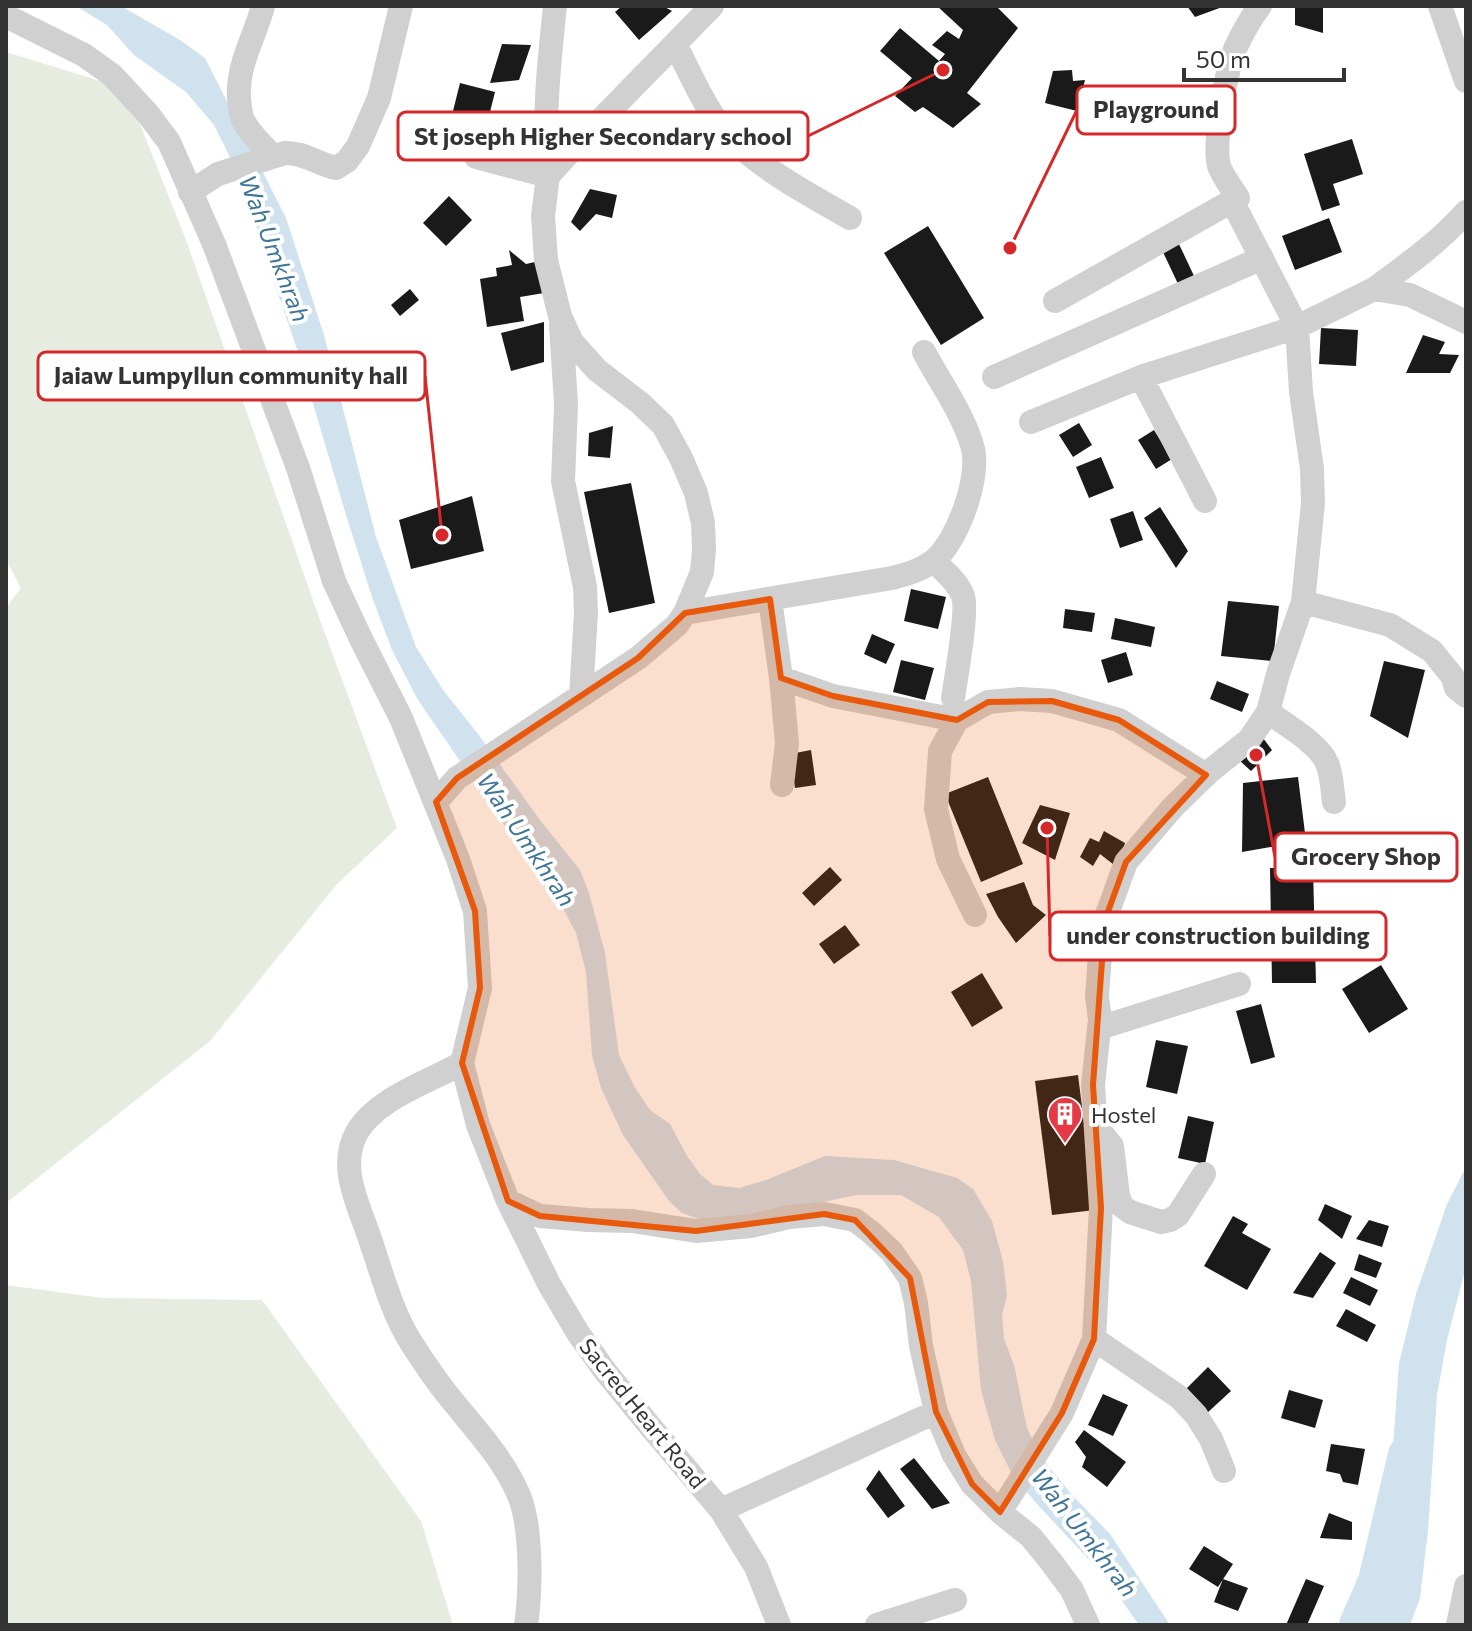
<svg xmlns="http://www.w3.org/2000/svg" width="1472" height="1631" font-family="Commissioner,sans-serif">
	<rect width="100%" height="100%" fill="#fff"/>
	<path fill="#e6ecdf" d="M 6,52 L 126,89 L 186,240 L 321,623 L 397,828 L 337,884 L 210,1041 L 6,1203 L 6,608 L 21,588 L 6,560 Z
		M 6,1285 L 102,1298 L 262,1300 L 421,1521 L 453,1625 L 6,1625 Z"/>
	<path fill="#cfe2ee" d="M 76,6 L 121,6 L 180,40 L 205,58 L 286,218 L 324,335 L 376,537 L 416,647 L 443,690 L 478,734 L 540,820 L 580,870 L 589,893 L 605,953 L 619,1055 L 634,1086 L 650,1110 L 670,1124 L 687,1156 L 700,1174 L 713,1185 L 739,1188 L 766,1180 L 825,1156 L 894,1160 L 957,1178 L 973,1189 L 992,1221 L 1003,1261 L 1007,1295 L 1002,1315 L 1004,1339 L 1014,1365 L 1027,1428 L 1041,1457 L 1072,1495 L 1110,1534 L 1170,1625 L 1139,1625 L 1106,1578 L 1038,1505 L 1013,1476 L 995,1440 L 981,1390 L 971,1281 L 963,1250 L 939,1217 L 901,1195 L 857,1195 L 723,1222 L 701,1220 L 682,1213 L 669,1201 L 623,1135 L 601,1088 L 592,1055 L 586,972 L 576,933 L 558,899 L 540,877 L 418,700 L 392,650 L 372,597 L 347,518 L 295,343 L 270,271 L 251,209 L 233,163 L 214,125 L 186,92 L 134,55 L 107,25 Z
		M 1466,1167 L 1466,1266 L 1447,1340 L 1437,1395 L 1428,1531 L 1420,1598 L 1410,1625 L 1377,1625 L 1390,1594 L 1392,1535 L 1395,1501 L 1393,1448 L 1399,1363 L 1416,1294 L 1447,1204 Z"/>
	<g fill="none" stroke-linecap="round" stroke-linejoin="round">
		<path stroke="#cfe2ee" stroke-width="38" d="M 1358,1625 L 1377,1581 L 1407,1455"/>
	</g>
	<path fill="#1a1a1a" d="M 622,6 L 663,6 L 672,11 L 639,40 L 615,12 Z
		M 937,6 L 996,6 L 1018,28 L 967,93 L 981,104 L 953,128 L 923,107 L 915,112 L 895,96 L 912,78 L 880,51 L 900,28 L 939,61 L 945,54 L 932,45 L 947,31 L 959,39 L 963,30 Z
		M 1187,6 L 1225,6 L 1195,17 Z
		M 1295,6 L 1323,6 L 1323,33 L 1295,25 Z
		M 502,44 L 531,45 L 519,80 L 490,83 Z
		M 1072,70 L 1073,81 L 1085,80 L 1081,96 L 1095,99 L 1104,104 L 1101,117 L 1045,103 L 1053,71 Z
		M 460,83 L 495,92 L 485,132 L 450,123 Z
		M 1352,139 L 1363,174 L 1333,184 L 1340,205 L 1322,211 L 1304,154 Z
		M 590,189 L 617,195 L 612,218 L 596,214 L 580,231 L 571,222 Z
		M 449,196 L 472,220 L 446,246 L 423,223 Z
		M 1329,218 L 1342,252 L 1295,270 L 1282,236 Z
		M 928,226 L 984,318 L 941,345 L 884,253 Z
		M 1178,242 L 1195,278 L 1179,286 L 1162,250 Z
		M 509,250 L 526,264 L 539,261 L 544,293 L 520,297 L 524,321 L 487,327 L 480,279 L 497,276 L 496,268 L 512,265 Z
		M 410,289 L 419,300 L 400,316 L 391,305 Z
		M 544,322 L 544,362 L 511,371 L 501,333 Z
		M 1321,328 L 1358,330 L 1356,366 L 1319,364 Z
		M 1423,335 L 1445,342 L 1439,354 L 1459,355 L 1450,373 L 1406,373 Z
		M 1079,423 L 1092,445 L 1073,457 L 1059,435 Z
		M 613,426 L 610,458 L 588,456 L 589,433 Z
		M 1154,430 L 1172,459 L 1156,469 L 1138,440 Z
		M 1101,457 L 1114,488 L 1089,498 L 1076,467 Z
		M 631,483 L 655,603 L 609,613 L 584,492 Z
		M 472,496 L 484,551 L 411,569 L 399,520 Z
		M 1160,507 L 1188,551 L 1176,568 L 1144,518 Z
		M 1133,511 L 1143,540 L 1120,548 L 1110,519 Z
		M 911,589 L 946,597 L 938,629 L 904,621 Z
		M 1228,601 L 1279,606 L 1273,661 L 1221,656 Z
		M 1065,609 L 1095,613 L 1092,632 L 1063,628 Z
		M 1115,618 L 1155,627 L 1151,647 L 1111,639 Z
		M 872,634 L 895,644 L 886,664 L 864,654 Z
		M 1126,652 L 1133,675 L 1108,683 L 1101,660 Z
		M 901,660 L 934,668 L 925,700 L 893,692 Z
		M 1384,661 L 1425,670 L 1408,738 L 1370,716 Z
		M 1217,681 L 1249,694 L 1242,712 L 1210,699 Z
		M 1263,738 L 1272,750 L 1251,771 L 1239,760 Z
		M 811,750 L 816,785 L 795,788 L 790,754 Z
		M 988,777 L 1023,864 L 981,882 L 945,794 Z
		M 1298,777 L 1306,841 L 1242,852 L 1243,783 Z
		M 1040,805 L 1070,813 L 1055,860 L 1022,843 Z
		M 1104,831 L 1125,843 L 1118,868 L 1100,854 L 1093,866 L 1080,857 L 1090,838 L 1099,842 Z
		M 830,867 L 842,880 L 814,906 L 802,893 Z
		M 1270,868 L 1313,869 L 1316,983 L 1272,983 Z
		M 1024,882 L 1033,905 L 1046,915 L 1016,943 L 998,917 L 986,894 Z
		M 845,925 L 860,945 L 834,964 L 819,944 Z
		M 1381,965 L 1408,1009 L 1369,1033 L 1342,989 Z
		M 982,973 L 1003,1008 L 972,1027 L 951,992 Z
		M 1261,1004 L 1275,1057 L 1251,1064 L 1236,1011 Z
		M 1156,1040 L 1188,1046 L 1177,1094 L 1146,1087 Z
		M 1078,1075 L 1095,1210 L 1052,1215 L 1035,1081 Z
		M 1188,1116 L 1214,1122 L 1205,1164 L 1178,1158 Z
		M 1325,1204 L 1352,1216 L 1342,1239 L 1318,1220 Z
		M 1233,1216 L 1248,1224 L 1242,1233 L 1271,1249 L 1247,1290 L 1204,1266 Z
		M 1369,1220 L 1389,1226 L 1382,1247 L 1356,1239 Z
		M 1320,1252 L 1336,1263 L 1313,1298 L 1293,1293 Z
		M 1359,1254 L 1382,1263 L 1376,1278 L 1354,1270 Z
		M 1351,1277 L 1378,1290 L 1370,1306 L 1343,1293 Z
		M 1346,1309 L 1376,1325 L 1367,1342 L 1336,1326 Z
		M 1208,1367 L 1231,1391 L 1206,1414 L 1184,1391 Z
		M 1289,1390 L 1323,1400 L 1315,1428 L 1281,1418 Z
		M 1103,1394 L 1128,1405 L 1113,1436 L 1088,1425 Z
		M 1084,1430 L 1126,1462 L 1107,1487 L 1082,1467 L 1086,1457 L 1075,1442 Z
		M 1331,1444 L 1365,1449 L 1358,1485 L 1343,1482 L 1340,1474 L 1326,1471 Z
		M 914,1458 L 950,1503 L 932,1509 L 900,1469 Z
		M 879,1470 L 905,1506 L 888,1518 L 866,1489 Z
		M 1329,1513 L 1352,1522 L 1352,1540 L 1320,1538 Z
		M 1204,1546 L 1233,1564 L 1218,1587 L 1189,1569 Z
		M 1223,1579 L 1248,1588 L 1238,1611 L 1214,1602 Z
		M 1306,1579 L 1324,1586 L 1307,1625 L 1286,1625 Z"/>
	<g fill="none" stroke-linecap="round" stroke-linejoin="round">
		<path stroke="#d0d0d0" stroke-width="24" d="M 263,6 C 255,37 237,64 239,98 C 240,106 240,115 244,122 C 251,135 263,146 273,156
			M 1440,6 L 1466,81
			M 6,16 L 84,55 L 112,75 L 148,114 L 169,142 L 214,244 L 298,468 L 334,581 L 361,639 L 401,718 L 458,859 L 475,911 L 480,988 L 462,1063 L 478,1125 L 508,1201 L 549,1284 L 578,1333 L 605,1371 L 649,1425 L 721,1510 L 756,1567 L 779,1625
			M 675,44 C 692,76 706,113 732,139 C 766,172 810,195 850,218
			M 476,157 L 548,176 C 543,119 549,63 555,6
			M 190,192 L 218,174 L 285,153 C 303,152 318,164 336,168 L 347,161 L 358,146 L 379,98 L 401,6
			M 1374,289 C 1407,265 1438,243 1466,212
			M 1055,301 L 1232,201
			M 561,325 L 566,405 L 563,481 L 585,587 L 586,613 L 581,696
			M 994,377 L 1262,258
			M 1141,377 L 1205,501
			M 1031,422 L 1141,377 L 1297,327 L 1374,289 L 1410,295 L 1466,322
			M 934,561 C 944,571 958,582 963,596 C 968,611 956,678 953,698
			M 770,599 L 781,678
			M 1303,602 L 1390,625 L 1432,651 L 1453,677 L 1456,688 L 1466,696
			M 685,613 L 892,578 C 907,574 919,571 932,562 C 957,544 982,475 972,445 C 962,412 940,382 924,352
			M 1268,712 C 1285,724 1319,744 1327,763 C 1332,775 1332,789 1334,802
			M 782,785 L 787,743 L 781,678 L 833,696 L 957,720
			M 436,802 L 457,778 L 638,658 L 677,625 L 685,613 L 702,572 L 704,549 L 703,523 L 696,493 L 681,458 L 663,425 L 640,403 L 597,370 L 572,342 L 560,316 L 546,260 L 543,216 L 548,176 L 582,139 L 712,6
			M 975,915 L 948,859 L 936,809 L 940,751 L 957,720 L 988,702 L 1020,699 L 1052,701 L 1119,720 L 1206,775
			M 1099,1028 L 1239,984
			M 462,1063 C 429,1082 377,1098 357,1132 C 340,1163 354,1195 365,1225 C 380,1265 389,1308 412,1344 C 423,1361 434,1378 447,1394 C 473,1427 504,1458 520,1498 C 532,1531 531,1591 526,1625
			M 1104,1136 L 1112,1146 L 1118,1196 L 1122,1206 L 1130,1212 L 1161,1222 L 1170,1220 L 1178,1215 L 1204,1174
			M 508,1201 L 540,1216 L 588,1220 L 632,1221 L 696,1231 L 751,1226 L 789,1217 L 824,1214 L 855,1220 L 873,1234 L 892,1252 L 910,1278 L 916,1303 L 921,1346 L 936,1412 L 954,1455 L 972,1484 L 1000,1512 L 1031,1537 L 1052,1563 L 1072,1590 L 1088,1625
			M 1094,1339 L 1179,1397 L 1196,1415 L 1211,1439 L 1224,1471
			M 721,1510 L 936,1412
			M 1000,1512 L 1062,1413 L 1094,1339 L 1101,1208 L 1093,1085 L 1100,1019 L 1097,997 L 1100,954 L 1105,920 L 1126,862 L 1173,807 L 1210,771 L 1249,740 L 1268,712 L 1278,674 L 1303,602 L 1313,503 L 1312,469 L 1301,392 L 1297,327 L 1232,201 L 1238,198 C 1232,188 1223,177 1219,166 C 1213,143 1226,72 1235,49 C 1242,34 1250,19 1260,6
			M 877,1625 L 955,1600
			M 1458,1625 L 1466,1586"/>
	</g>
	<path fill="#e8590c" fill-opacity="0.2" stroke="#e8590c" stroke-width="6" stroke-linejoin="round" d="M 770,599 L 781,678 L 833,696 L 957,720 L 988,702 L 1052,701 L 1119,720 L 1206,775 L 1126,862 L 1105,920 L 1093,1085 L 1101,1208 L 1094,1339 L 1062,1413 L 1000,1512 L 972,1484 L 936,1412 L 910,1278 L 855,1220 L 824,1214 L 696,1231 L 540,1216 L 508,1201 L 462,1063 L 480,988 L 475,911 L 436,802 L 457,778 L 638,658 L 685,613 Z"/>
	<defs>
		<g id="building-pin" transform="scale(1.8)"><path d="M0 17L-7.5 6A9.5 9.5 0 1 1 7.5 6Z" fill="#e63946" stroke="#fff"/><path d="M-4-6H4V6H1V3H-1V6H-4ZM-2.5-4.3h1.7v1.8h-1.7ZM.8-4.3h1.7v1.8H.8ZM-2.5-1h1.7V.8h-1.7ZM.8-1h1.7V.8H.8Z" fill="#fff"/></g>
	</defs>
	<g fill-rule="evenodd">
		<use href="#building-pin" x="1065" y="1114"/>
	</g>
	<g text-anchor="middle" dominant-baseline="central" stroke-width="8" stroke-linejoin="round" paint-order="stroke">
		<g font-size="22" fill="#333" stroke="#fff" text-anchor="start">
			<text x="1091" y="1114">Hostel</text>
		</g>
		<g font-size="22" fill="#333" stroke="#fff">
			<text transform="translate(643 1413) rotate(51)">Sacred Heart Road</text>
		</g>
		<g font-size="24" font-style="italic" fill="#3f7597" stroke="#fff">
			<text transform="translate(275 248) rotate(69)">Wah Umkhrah</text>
			<text transform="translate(527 839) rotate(56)">Wah Umkhrah</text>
			<text transform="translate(1085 1532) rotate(52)">Wah Umkhrah</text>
		</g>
	</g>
	<path fill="none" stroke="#d62828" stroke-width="3" d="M1010 248L1077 110M943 70L808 136M442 535L425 376M1256 755L1275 857M1047 828L1050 936"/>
	<g fill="#d62828" stroke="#fff" stroke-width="3">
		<circle cx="1010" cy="248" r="8"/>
		<circle cx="943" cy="70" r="8"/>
		<circle cx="442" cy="535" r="8"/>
		<circle cx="1256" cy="755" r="8"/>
		<circle cx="1047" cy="828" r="8"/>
	</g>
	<g fill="#fff" stroke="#d62828" stroke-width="3">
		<rect x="1077" y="86" width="158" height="48" rx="8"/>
		<rect x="398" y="112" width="410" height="48" rx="8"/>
		<rect x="38" y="352" width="387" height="48" rx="8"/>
		<rect x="1275" y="833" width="182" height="48" rx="8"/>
		<rect x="1050" y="912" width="336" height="48" rx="8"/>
	</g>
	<g font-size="24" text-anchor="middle" font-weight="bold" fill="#333">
		<text x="1156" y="118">Playground</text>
		<text x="603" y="145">St joseph Higher Secondary school</text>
		<text x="231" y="384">Jaiaw Lumpyllun community hall</text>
		<text x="1366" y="865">Grocery Shop</text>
		<text x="1218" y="944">under construction building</text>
	</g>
	<rect width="1472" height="1631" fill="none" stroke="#333333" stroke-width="16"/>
	<path d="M1184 68v12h160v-12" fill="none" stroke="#333333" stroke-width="4"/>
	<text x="1196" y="68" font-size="24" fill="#333333" stroke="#ffffff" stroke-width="6" paint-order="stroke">50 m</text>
</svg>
